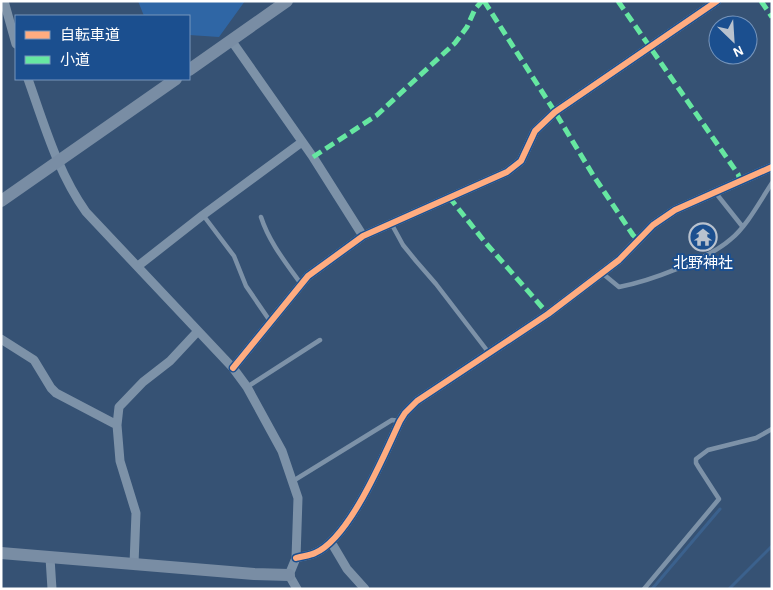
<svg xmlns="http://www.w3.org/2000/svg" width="773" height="590" font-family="'Alegreya Sans','Noto Sans JP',sans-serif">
	<rect width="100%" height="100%" fill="#365274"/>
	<path fill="#2f66a5" d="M 138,1 L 245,1 L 219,37 L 189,35 L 189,16 L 144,16 Z"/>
	<path fill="#0007" d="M 705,228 L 709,230 L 713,239 L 705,242 L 700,240 L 697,232 Z"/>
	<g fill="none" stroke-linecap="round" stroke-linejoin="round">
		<path stroke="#3b618d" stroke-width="3" d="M 652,589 L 720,509
			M 729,589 L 772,546"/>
	</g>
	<path fill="#526984" stroke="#92a2b6" d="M 705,227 L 709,236 L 699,240 L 695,231 Z"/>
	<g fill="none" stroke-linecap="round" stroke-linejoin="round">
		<path stroke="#7d92a8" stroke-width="4.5" d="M 715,192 L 742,226
			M 203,215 L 234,256 L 246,286 L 270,321
			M 261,217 C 269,242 286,263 301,284
			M 391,223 L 403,245 L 416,261 L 436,284 L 489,353
			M 602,273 L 619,287 C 650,281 707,260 731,239 C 747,226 760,201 772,183
			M 247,387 L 320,340
			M 293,481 L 392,420 L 400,421
			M 644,589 L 719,499 L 699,468 L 696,463 L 696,459 L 708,450 L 756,438 L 772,429"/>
		<path stroke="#7d92a8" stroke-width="9" d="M 4,1 L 16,44
			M 231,40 L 313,157 L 363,236
			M 28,79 C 44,124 58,173 86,212 L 233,368 L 247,387 L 282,451 L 298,498 L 296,558 L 289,575 L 297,589
			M 138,266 L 203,215 L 302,142
			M 1,339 L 34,360 L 51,388 L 56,393 L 117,425
			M 233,368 L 308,276 L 363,236 L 507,172 L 521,161 L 535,131 L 555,112 L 717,1
			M 331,542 L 347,569 L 365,589
			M 50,558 L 52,589
			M 296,558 C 302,556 309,556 315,553 C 350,538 384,455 400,421 L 405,413 L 417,401 L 548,314 L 619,260 L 653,225 L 675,210 L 772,167
			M 134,564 L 136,513 L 120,461 L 117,425 L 119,407 L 143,382 L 170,361 L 198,331"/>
		<path stroke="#798da4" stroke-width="12" d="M 189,70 L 287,1
			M 1,201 L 176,79
			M 1,553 L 254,574 L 289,575"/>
		<path stroke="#66e7a1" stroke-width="5" stroke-dasharray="10 5" stroke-linecap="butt" d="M 484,1 L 555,112 L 593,175 L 633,235 L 638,240
			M 618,1 L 738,174 L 740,180
			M 761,1 L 772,17
			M 313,157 L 377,115 L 455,43 L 467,27 L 475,9 L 482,1
			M 449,197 L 485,242 L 548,314"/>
		<g stroke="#1b4f8f" stroke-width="9">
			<path id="cycleway" d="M 233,368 L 308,276 L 363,236 L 507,172 L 521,161 L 535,131 L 555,112 L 717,1
				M 296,558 C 302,556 309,556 315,553 C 350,538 384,455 400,421 L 405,413 L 417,401 L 548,314 L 619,260 L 653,225 L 675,210 L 772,167"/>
		</g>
		<use href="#cycleway" stroke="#ffac80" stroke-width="6"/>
	</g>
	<defs>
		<g id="temple-ring" transform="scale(1.4375)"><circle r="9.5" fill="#1b4f8f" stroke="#b9c2ce" stroke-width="1.5"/><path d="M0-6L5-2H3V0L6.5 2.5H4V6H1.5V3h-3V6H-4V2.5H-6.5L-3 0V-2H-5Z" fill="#b9c2ce"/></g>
	</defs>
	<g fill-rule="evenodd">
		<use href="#temple-ring" x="703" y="237"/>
	</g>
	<g text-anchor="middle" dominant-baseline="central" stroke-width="4" stroke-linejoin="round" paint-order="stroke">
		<g font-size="15" fill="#fff" stroke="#1b4f8f">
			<text x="703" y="263">北野神社</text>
		</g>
	</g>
	<rect width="773" height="590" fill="none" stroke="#ffffff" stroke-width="5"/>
	<rect x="15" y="15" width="175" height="65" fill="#1b4f8f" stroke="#7695bc"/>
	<rect x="25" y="31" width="25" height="8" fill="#ffac80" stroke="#7695bc"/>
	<text x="60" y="40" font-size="15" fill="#ffffff">自転車道</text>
	<rect x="25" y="56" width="25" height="8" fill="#66e7a1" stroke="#7695bc"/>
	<text x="60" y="65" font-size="15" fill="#ffffff">小道</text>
	<g transform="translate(733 40) rotate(155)"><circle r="24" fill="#1b4f8f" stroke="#7695bc"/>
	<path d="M0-4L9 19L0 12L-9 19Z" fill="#b9c2ce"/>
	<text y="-8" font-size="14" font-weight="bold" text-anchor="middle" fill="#ffffff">N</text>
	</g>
</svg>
